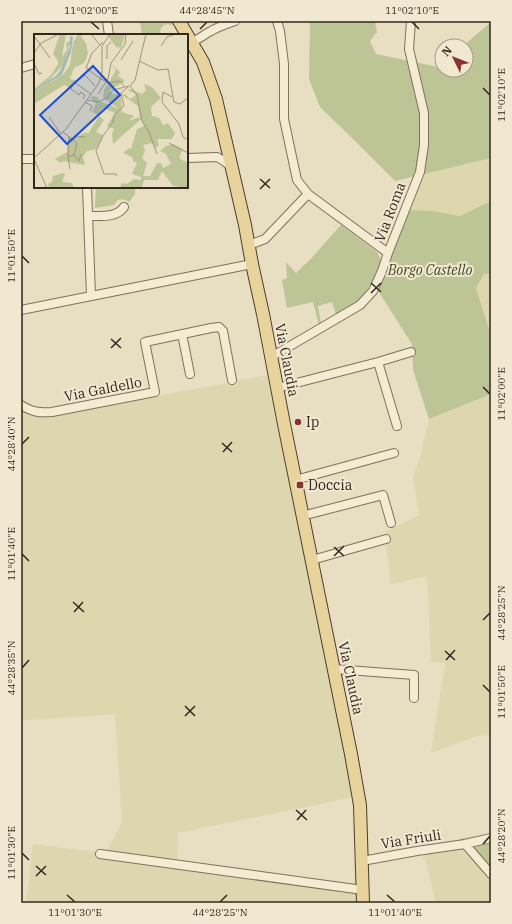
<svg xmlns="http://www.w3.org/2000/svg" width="512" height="924" font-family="'IBM Plex Serif',serif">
	<rect width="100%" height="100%" fill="#e8dec1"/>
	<path fill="#ddd7af" d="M 491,158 L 491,201 L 460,216 L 433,211 L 410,210 L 425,174 Z
		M 484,274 L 491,274 L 491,335 L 476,287 Z
		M 263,376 L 274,377 L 359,796 L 178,833 L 177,865 L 362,888 L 362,903 L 26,903 L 33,844 L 106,853 L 122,822 L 115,714 L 30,720 L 21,720 L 21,400 L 26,405 L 48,415 L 112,405 Z
		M 491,394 L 491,735 L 477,736 L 431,753 L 445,663 L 431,662 L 427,576 L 391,584 L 385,532 L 419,515 L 413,477 L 421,455 L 429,419 Z
		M 459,839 L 491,875 L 491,903 L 436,903 L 422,847 Z"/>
	<path fill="#bdc597" d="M 140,21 L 171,21 L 173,24 L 171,25 L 167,24 C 162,25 159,29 161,35 L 142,35 Z
		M 310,21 L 375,21 L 377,32 L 370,41 L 376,54 L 438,67 L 442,63 L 442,70 L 466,70 L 466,46 L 463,46 L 491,22 L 491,158 L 395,181 L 353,139 L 320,107 L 309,79 Z
		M 96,187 L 135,187 L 135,194 L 129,202 C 123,198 118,198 114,205 L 95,208 Z
		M 491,201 L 491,274 L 484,274 L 476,288 L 491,335 L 491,394 L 429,419 L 413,370 L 412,344 L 380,294 L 377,275 L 364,295 L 356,302 L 336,315 L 332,302 L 318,306 L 321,324 L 319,325 L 313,302 L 287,308 L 282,280 L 287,278 L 286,262 L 296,273 L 305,264 L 306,264 L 341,225 L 377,252 L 381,260 L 386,245 L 410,210 L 433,211 L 460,216 Z
		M 491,833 L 491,875 L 459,839 Z"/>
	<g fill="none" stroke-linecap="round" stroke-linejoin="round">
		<g stroke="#7f705b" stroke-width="10">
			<path id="street" d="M 107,21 L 109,35
				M 277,21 L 280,31 L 284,64 L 284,119 L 297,180 L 308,194 L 388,253
				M 188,43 C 196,42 203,35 211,31 C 218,27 226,24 235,21
				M 21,68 L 35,64
				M 187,158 L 217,157 L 224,161 L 231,167
				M 21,159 L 35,159
				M 87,187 L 91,296
				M 88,216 C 100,216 117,218 124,207
				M 249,245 L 265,239 L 308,194
				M 21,310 L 252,264
				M 182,334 L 190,374
				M 271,357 L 314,332 L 360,305 L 373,291 L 382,271 L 388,253 L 420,172 L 424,145 L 424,113 L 409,49 L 411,21
				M 378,362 L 411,352
				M 277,388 L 378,362 L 397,426
				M 21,405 C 32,412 39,413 52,412 L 155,392 L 145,342 L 211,328 L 219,327 L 223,331 L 232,380
				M 295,480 L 394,453
				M 302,516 L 383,495 L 391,523
				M 312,560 L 386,539
				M 334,669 L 414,675 L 414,698
				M 465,844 L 491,874
				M 100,854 L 363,890
				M 362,861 L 417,851 L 465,844 L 491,838"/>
		</g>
		<g stroke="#4d3e2f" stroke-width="14">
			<path id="primary" d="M 179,21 L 203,62 L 216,99 L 245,225 L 252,264 L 263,314 L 284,424 L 351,754 L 360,805 L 363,903"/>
		</g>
		<use href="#street" stroke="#f4ebd3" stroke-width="8"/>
		<use href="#primary" stroke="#e8d39c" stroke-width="12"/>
	</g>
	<path fill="none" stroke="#31271d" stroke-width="1.5" d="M 91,22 L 99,29M 412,22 L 419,29M 200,29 L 207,22M 483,88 L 490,95M 260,179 L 270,188M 260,189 L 270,179M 22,256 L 29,263M 371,283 L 381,292M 371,293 L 381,283M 111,339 L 121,348M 111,348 L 121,338M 483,387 L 490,394M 222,443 L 232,452M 22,444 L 29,437M 223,452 L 232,442M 334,547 L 344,556M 22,554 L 29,561M 334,556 L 344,546M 73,602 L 84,612M 74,612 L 83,602M 483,620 L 490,613M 445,651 L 455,660M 446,660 L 455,650M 22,668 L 29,660M 483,685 L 490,692M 185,706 L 195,716M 185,716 L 195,706M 296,810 L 307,820M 297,820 L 306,810M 483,844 L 490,836M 22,853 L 29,860M 36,866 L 46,875M 36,876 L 46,866M 67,895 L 75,902M 387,895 L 395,902M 220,902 L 227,895"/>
	<g fill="#883431" stroke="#f0e8d0" stroke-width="1.5">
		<circle cx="298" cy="422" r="4"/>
		<rect x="296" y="481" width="8" height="8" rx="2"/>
	</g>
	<g text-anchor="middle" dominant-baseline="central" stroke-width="4" stroke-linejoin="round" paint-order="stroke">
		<g font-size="14" fill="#31271d" stroke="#f0e8d0">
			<text transform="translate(390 212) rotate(-69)">Via Roma</text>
			<text transform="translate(287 360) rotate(79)">Via Claudia</text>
			<text transform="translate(103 389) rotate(-11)">Via Galdello</text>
			<text transform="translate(351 678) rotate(78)">Via Claudia</text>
			<text transform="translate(411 839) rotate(-9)">Via Friuli</text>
		</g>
		<g font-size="14" font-style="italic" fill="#404b26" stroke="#f0e8d0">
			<text x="430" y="270">Borgo Castello</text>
		</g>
		<g font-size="14" fill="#31271d" stroke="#f0e8d0" text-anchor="start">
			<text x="306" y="422">Ip</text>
			<text x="308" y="485">Doccia</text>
		</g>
	</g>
	<g transform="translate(34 34)">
		<rect width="154" height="154" fill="#e8dec1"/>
		<path d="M 26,0 L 32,0 L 28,23 L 33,16 L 32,9 L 37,6 L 30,30 L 15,46 L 0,55 L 17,41 L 24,30 L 24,23 L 24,27 L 19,20 ZM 44,0 L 48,0 L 47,3 L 52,9 L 54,20 L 50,29 L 40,34 L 36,45 L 41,46 L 36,54 L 30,51 L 0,70 L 0,57 L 29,41 L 36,31 L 39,9 ZM 76,0 L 91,0 L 87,14 L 82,13 L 74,2 ZM 77,30 L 86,38 L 84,42 L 91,47 L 76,56 L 78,60 L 87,61 L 88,78 L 100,82 L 94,87 L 106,83 L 104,72 L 88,61 L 91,60 L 96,65 L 101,62 L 101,59 L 94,57 L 96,55 L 108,60 L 112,56 L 110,50 L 118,53 L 127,64 L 117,73 L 118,82 L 125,84 L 129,91 L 134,89 L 141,99 L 138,105 L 123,105 L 125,111 L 122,114 L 118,109 L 109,111 L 111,117 L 108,124 L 113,129 L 109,142 L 116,142 L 123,129 L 127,129 L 129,134 L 137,130 L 132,120 L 126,117 L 132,112 L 139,110 L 149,115 L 145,124 L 154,129 L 153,154 L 139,152 L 128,137 L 124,146 L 110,146 L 108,153 L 115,154 L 86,154 L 88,149 L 93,150 L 100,145 L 107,146 L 107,143 L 98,140 L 103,129 L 99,127 L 98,123 L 89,119 L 95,114 L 97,115 L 103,95 L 110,92 L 107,85 L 79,110 L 78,100 L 80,95 L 73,92 L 81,79 L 69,74 L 64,81 L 58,78 L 62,69 L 56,64 L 59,62 L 64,63 L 65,67 L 86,75 L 69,64 L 70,56 L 82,36 ZM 65,82 L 70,86 L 62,98 L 69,101 L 62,115 L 53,117 L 49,123 L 51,131 L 29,127 L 27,129 L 21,125 L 33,118 L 35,102 L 39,105 L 52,98 L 54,100 ZM 29,139 L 31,140 L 28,148 L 38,149 L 40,154 L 15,154 L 14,150 L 18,148 L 19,142 Z" fill="#bdc597"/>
		<path d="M 36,2 L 39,3 L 37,18 L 28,41 L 0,57 L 0,55 L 22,42 L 26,37 L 36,13 Z" fill="#a3bbb5"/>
		<path fill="none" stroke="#9f957f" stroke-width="1" d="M 57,0 L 66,11M 0,2 L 16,24M 127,12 L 133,3 L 141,0M 0,19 L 7,9 L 23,1M 73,25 L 73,12 L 77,8M 87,26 L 99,7M 105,27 L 124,36 L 134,35 L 140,68 L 146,70 L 154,64M 0,29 L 5,40 L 8,39M 52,34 L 67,45 L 75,49 L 86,47 L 90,52M 52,34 L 58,19 L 69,8M 40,48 L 51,41 L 61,52M 96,52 L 103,61 L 108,87 L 115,98 L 123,120M 96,52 L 101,46 L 112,0M 64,60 L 74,45 L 77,29 L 91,10 L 92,0M 138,63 L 129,58 L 128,68 L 145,90 L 149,103 L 154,106M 49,65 L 51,61 L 47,58 L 45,61 L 37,55 L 40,48 L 57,60M 53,66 L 64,68 L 73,64 L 79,56 L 95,52M 51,68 L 58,72 L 56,77M 15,83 L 27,100M 29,98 L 39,106 L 42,102 L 51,103M 35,103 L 34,123 L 40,121 L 43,109 L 39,106M 135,109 L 154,119M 40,121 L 45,127 L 47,120M 34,123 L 36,135M 0,124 L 32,95 L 65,49 L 68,39 L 68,12 L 76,0M 0,125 L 13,154M 83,142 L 82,140 L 70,140 L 62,117 L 69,102 L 79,88 L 80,81 L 90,72 L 87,59 L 95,52"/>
		<path fill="#1d4ed8" fill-opacity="0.15" stroke="#1d4ed8" stroke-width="2" d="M 59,32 L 86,61 L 33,110 L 6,81 Z"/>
		<rect width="154" height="154" fill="none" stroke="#31271d" stroke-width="2"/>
	</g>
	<rect width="512" height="924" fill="none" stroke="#f0e8d0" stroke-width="44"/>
	<g transform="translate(454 58) rotate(313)"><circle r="19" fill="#f0e8d0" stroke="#a49b88"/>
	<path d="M0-3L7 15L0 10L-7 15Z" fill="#883431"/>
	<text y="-6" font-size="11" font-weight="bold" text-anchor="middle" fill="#31271d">N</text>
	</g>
	<rect x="22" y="22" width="468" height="880" fill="none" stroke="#31271d" stroke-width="1.5"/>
	<g font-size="10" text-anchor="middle" fill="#31271d">
		<text x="91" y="14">11°02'00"E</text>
		<text x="207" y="14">44°28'45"N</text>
		<text x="412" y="14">11°02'10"E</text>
		<text transform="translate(501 95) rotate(-90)" y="4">11°02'10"E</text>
		<text transform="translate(11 256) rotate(-90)" y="4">11°01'50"E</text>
		<text transform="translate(501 394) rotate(-90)" y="4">11°02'00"E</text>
		<text transform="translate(11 444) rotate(-90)" y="4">44°28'40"N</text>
		<text transform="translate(11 554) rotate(-90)" y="4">11°01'40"E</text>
		<text transform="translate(501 613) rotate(-90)" y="4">44°28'25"N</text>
		<text transform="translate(11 668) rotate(-90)" y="4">44°28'35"N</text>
		<text transform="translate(501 692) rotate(-90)" y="4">11°01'50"E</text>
		<text transform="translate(501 836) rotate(-90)" y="4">44°28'20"N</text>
		<text transform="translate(11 853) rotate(-90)" y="4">11°01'30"E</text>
		<text x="75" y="916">11°01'30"E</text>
		<text x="220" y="916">44°28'25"N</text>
		<text x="395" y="916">11°01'40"E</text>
	</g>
</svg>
